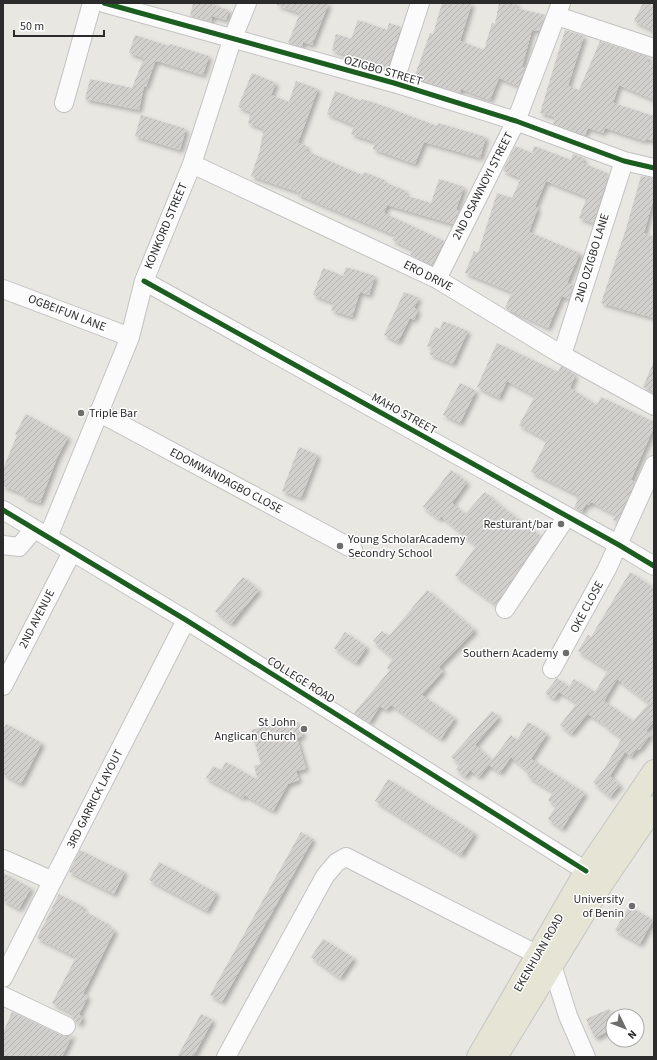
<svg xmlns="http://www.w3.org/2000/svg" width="657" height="1060" font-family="'Source Sans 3',sans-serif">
	<defs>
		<pattern id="building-hatch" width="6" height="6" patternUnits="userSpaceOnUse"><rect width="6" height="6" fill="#d2d0cd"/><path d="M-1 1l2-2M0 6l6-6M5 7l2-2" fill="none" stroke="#b4b3b0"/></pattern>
		<filter id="shadow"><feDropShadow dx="3" dy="3" stdDeviation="2" flood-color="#0004"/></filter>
	</defs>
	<rect width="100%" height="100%" fill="#e8e7e2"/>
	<path fill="url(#building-hatch)" fill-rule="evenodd" filter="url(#shadow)" d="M 193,3 L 216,3 L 215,6 L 229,10 L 226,20 L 212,16 L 211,22 L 190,16 Z
		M 277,3 L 329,3 L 312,45 L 303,42 L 302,47 L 288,43 L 300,13 L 277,5 Z
		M 442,3 L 472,3 L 460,41 L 484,50 L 492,23 L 495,24 L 499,3 L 517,3 L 516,8 L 545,15 L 539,31 L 532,30 L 522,67 L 525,69 L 518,86 L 499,78 L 490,100 L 461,89 L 460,93 L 414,78 L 430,33 L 433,34 Z
		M 643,3 L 654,3 L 654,31 L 634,21 Z
		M 358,20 L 387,30 L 389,23 L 401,27 L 387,70 L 332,50 L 336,34 L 351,39 Z
		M 565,30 L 584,36 L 568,86 L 579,90 L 600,41 L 649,57 L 647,62 L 654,64 L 654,100 L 619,85 L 613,103 L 654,116 L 654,141 L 646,139 L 645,141 L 605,128 L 603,133 L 588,128 L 585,135 L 553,124 L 555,117 L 540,113 Z
		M 135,35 L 169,46 L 170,44 L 209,56 L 203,75 L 157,61 L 155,62 L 146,87 L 144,86 L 139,110 L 85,99 L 90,79 L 132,88 L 144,58 L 129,53 Z
		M 252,73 L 276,83 L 271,95 L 289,102 L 296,81 L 318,89 L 298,143 L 307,146 L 306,151 L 362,175 L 364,172 L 384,180 L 384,182 L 406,191 L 404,195 L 431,203 L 439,179 L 464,187 L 456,210 L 459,211 L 458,213 L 453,224 L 387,205 L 384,213 L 444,241 L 432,265 L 410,255 L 413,250 L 392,240 L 395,235 L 320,204 L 297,194 L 298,192 L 251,176 L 259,153 L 264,129 L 248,123 L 251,112 L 238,107 Z
		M 335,91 L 361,101 L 362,99 L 381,105 L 437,126 L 438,123 L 486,137 L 480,158 L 424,142 L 415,164 L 373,149 L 375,142 L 351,134 L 354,125 L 327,114 Z
		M 141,115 L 186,129 L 180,150 L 135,136 Z
		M 515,146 L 532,153 L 534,146 L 571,160 L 573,154 L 584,158 L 583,163 L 609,174 L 593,223 L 579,218 L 587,197 L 546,181 L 535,207 L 538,208 L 529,232 L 580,253 L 567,283 L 573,285 L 569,299 L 562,296 L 548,328 L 505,308 L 512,292 L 465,273 L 474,251 L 478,253 L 497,193 L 512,198 L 521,178 L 503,171 Z
		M 641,176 L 654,178 L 654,197 L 644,233 L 654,237 L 654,318 L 601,303 L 626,229 Z
		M 346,267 L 375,276 L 369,295 L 360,292 L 352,317 L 331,310 L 334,303 L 313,295 L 323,268 L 343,276 Z
		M 404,292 L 419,298 L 414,308 L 418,310 L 414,320 L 410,318 L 398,342 L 384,335 Z
		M 443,321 L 468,331 L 453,364 L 429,354 L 432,348 L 427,346 L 435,327 L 440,329 Z
		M 497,343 L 558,372 L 561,366 L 573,373 L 575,376 L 570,388 L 597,405 L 601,397 L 654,422 L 654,427 L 631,480 L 635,482 L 617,522 L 613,520 L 616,515 L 591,502 L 589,505 L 586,504 L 582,512 L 574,508 L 578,500 L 576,499 L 578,495 L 531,472 L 547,440 L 519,425 L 535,396 L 507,381 L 499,398 L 477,387 Z
		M 654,361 L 654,391 L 643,387 Z
		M 460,383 L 476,391 L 460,423 L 443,415 Z
		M 26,414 L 68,437 L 57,458 L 40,503 L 23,497 L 24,494 L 3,486 L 3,469 L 17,435 L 15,434 Z
		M 299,447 L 318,455 L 301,498 L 282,491 Z
		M 451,470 L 467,482 L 452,503 L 465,514 L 485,492 L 502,507 L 541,536 L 496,605 L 455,575 L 476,546 L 441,516 L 439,519 L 423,507 Z
		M 630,572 L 654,588 L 654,721 L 646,731 L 651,734 L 639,750 L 637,749 L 631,757 L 625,752 L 610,776 L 620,785 L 610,797 L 593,782 L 604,769 L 622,738 L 606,727 L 607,726 L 588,714 L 571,734 L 560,725 L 577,703 L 559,692 L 554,699 L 545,693 L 557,678 L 569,687 L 574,679 L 595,692 L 608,670 L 578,651 L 588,635 L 591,637 ZM 617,679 L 649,703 L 633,721 L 604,701 Z
		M 243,577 L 259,590 L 231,624 L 215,611 Z
		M 427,590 L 475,630 L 439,667 L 443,671 L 422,695 L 455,718 L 441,739 L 391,705 L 386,710 L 380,706 L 369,723 L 354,713 L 390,670 L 387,668 L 393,658 L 373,641 L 382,631 L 389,636 Z
		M 345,632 L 367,647 L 356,663 L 334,648 Z
		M 492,711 L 499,717 L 475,745 L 492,760 L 511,735 L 517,740 L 528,722 L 547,734 L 531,759 L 585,793 L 562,829 L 548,819 L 556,806 L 548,800 L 553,792 L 527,776 L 529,772 L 511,757 L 500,773 L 489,765 L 479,777 L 470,770 L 465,777 L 456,769 L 460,764 L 451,757 Z
		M 291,719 L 292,724 L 299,722 L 303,736 L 297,738 L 306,769 L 296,771 L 299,780 L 288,784 L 273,811 L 244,795 L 243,798 L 206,778 L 213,766 L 221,770 L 226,762 L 258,780 L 254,766 L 261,764 L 251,730 Z
		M 6,724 L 42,743 L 21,784 L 3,774 L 3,730 Z
		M 388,779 L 475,833 L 461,855 L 375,801 Z
		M 301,832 L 313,839 L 222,1002 L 210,995 Z
		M 80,850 L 125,872 L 114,894 L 69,872 Z
		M 159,862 L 217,893 L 207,911 L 149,880 Z
		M 3,873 L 31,888 L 19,909 L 3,900 Z
		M 59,894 L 84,907 L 82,910 L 108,924 L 107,926 L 115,930 L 83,994 L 88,996 L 79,1015 L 83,1017 L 79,1025 L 72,1017 L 73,1014 L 52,1003 L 76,957 L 37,938 Z
		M 629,906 L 653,920 L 640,944 L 615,930 Z
		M 323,939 L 354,958 L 340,978 L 311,957 Z
		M 609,1009 L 613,1018 L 613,1029 L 595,1038 L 586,1019 Z
		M 12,1012 L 61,1035 L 67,1036 L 73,1034 L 62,1057 L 3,1057 L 3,1033 Z
		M 201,1014 L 213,1020 L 193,1057 L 177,1057 Z"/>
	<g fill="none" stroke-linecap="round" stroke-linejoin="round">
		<g stroke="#c2c2c2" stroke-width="20">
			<path id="minor" d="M 104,3 L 394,83 L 516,121 L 624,161 L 654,168
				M 557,16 L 654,48
				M 394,83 L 420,3
				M 64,103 L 92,3
				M 192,164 L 437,279 L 562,355 L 654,406
				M 437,279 L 516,121 L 561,3
				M 144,281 L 619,545 L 654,566
				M 3,289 L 130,337
				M 562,355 L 624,161
				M 98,412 L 353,549
				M 3,510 L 186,620 L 586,871
				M 48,537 L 130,337 L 144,281 L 192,164 L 232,40 L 247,3
				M 3,545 L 19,547 L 34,529
				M 505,609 L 567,516
				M 552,669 L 607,569 L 654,465
				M 3,686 L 72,552
				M 3,859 L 53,881
				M 552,965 L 568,1016 L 586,1057
				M 3,978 L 186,620
				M 3,996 L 66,1026
				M 226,1057 L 325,876 L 337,862 L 346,857 L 538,955"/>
		</g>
		<g stroke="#c5c4c2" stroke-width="24">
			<path id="major" d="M 478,1057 L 586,871 L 654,771
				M 496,1057 L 603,882 L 654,807"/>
		</g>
		<use href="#minor" stroke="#fcfbfb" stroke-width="18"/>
		<use href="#major" stroke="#e5e4d5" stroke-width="22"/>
		<g stroke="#fff" stroke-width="8">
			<path id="cycleway" d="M 104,3 L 394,83 L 516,121 L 624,161 L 654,168
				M 144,281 L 619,545 L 654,566
				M 3,510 L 186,620 L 586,871"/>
		</g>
		<use href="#cycleway" stroke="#1b5e20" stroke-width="5"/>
	</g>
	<g fill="#6d6d6b" stroke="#fff" stroke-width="1.5">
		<circle cx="81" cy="413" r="4"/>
		<circle cx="561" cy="524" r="4"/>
		<circle cx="340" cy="546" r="4"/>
		<circle cx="566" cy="653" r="4"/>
		<circle cx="304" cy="729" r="4"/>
		<circle cx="632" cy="906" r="4"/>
	</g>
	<g text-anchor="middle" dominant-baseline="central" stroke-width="3" stroke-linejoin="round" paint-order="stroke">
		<g font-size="12" fill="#2b2b2b" stroke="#fff">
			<text transform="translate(383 71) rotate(16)">OZIGBO STREET</text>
			<text transform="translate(483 186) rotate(-63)">2ND OSAWNOYI STREET</text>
			<text transform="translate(166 226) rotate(-67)">KONKORD STREET</text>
			<text transform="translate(592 258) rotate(-73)">2ND OZIGBO LANE</text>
			<text transform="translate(428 276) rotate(27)">ERO DRIVE</text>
			<text transform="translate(67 313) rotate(21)">OGBEIFUN LANE</text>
			<text transform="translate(404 414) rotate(29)">MAHO STREET</text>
			<text transform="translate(226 481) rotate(28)">EDOMWANDAGBO CLOSE</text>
			<text transform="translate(587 607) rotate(-62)">OKE CLOSE</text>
			<text transform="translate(37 619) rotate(-63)">2ND AVENUE</text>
			<text transform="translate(301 680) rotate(32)">COLLEGE ROAD</text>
			<text transform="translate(95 799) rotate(-63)">3RD GARRICK LAYOUT</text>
			<text transform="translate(539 953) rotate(-60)">EKENHUAN ROAD</text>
		</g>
		<g font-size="12" fill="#2b2b2b" stroke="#fff" text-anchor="end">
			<text x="89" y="413" text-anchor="start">Triple Bar</text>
			<text x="553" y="524">Resturant/bar</text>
			<text x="348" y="539" text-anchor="start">Young ScholarAcademy<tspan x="348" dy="14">Secondry School</tspan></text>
			<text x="558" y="653">Southern Academy</text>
			<text x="296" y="722">St John<tspan x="296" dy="14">Anglican Church</tspan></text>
			<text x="624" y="899">University<tspan x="624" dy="14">of Benin</tspan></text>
		</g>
	</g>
	<rect width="657" height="1060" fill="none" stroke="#2b2b2b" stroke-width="8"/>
	<g transform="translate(625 1028) rotate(133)"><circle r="19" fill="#ffffff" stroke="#aaaaaa"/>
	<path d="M0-3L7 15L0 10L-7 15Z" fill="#6d6d6b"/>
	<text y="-6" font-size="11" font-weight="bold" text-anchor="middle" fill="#2b2b2b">N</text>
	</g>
	<path d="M14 30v6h90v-6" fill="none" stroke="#2b2b2b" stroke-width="2"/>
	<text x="20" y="30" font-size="12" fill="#2b2b2b" stroke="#ffffff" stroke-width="3" paint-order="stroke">50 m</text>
</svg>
